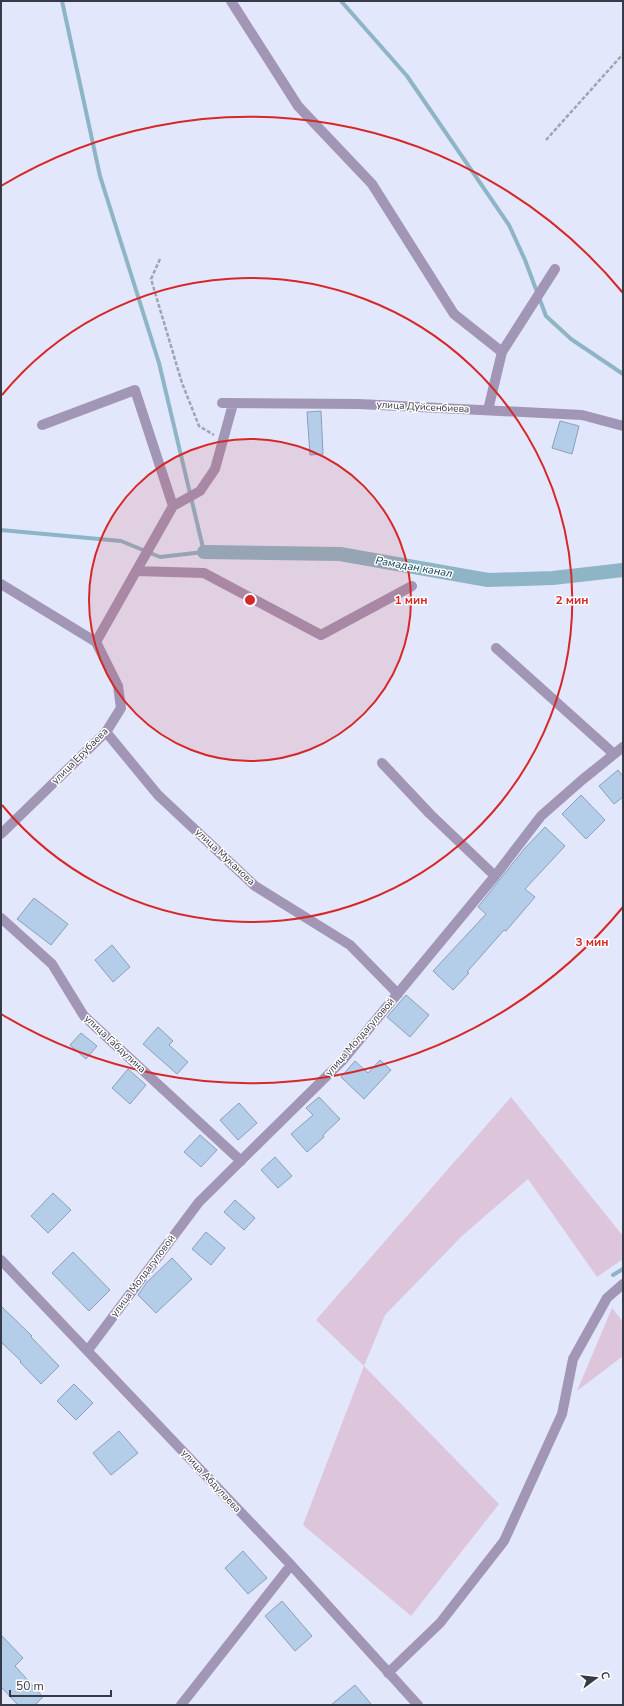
<svg xmlns="http://www.w3.org/2000/svg" width="624" height="1706" font-family="'Nunito Sans',sans-serif">
	<rect width="100%" height="100%" fill="#e3e7fc"/>
	<path fill="#ddc5db" d="M 511,1097 L 623,1236 L 623,1259 L 597,1277 L 528,1179 L 462,1236 L 385,1315 L 364,1366 L 499,1504 L 411,1616 L 303,1525 L 364,1366 L 316,1320 Z
		M 612,1308 L 623,1322 L 623,1356 L 577,1391 Z"/>
	<g fill="none" stroke-linecap="round" stroke-linejoin="round">
		<path stroke="#8eb5c6" stroke-width="4" d="M 341,1 L 407,76 L 509,225 L 525,260 L 546,316 L 571,339 L 623,374
			M 1,530 L 121,541 L 160,557 L 204,552 L 159,363 L 100,176 L 62,1
			M 613,1275 L 623,1269"/>
		<path stroke="#8eb5c6" stroke-width="14" d="M 204,552 L 340,554 L 488,580 L 553,578 L 623,570"/>
	</g>
	<path fill="#b4cde9" stroke="#88a0bb" d="M 321,411 L 323,454 L 310,455 L 307,412 Z
		M 560,421 L 579,426 L 572,454 L 552,448 Z
		M 618,770 L 623,776 L 623,797 L 614,804 L 599,786 Z
		M 581,795 L 605,820 L 586,839 L 562,814 Z
		M 545,827 L 565,846 L 525,889 L 535,897 L 506,931 L 504,930 L 467,972 L 469,973 L 453,990 L 433,971 L 486,914 L 478,907 L 525,848 Z
		M 34,898 L 68,924 L 51,945 L 17,919 Z
		M 112,945 L 130,967 L 113,982 L 95,960 Z
		M 406,995 L 429,1015 L 410,1037 L 387,1017 Z
		M 158,1027 L 173,1041 L 169,1045 L 188,1062 L 177,1074 L 143,1044 Z
		M 81,1033 L 97,1046 L 86,1059 L 70,1045 Z
		M 380,1060 L 391,1070 L 364,1099 L 341,1077 L 355,1061 L 368,1073 Z
		M 128,1069 L 146,1085 L 130,1104 L 112,1088 Z
		M 319,1097 L 340,1119 L 323,1135 L 324,1137 L 307,1152 L 291,1134 L 313,1115 L 306,1108 Z
		M 239,1103 L 257,1123 L 238,1140 L 220,1120 Z
		M 200,1135 L 217,1150 L 201,1167 L 184,1152 Z
		M 275,1157 L 292,1176 L 278,1188 L 261,1170 Z
		M 53,1193 L 71,1210 L 48,1233 L 31,1216 Z
		M 235,1200 L 255,1218 L 244,1230 L 224,1212 Z
		M 206,1232 L 225,1248 L 211,1265 L 192,1249 Z
		M 73,1252 L 110,1290 L 89,1311 L 52,1273 Z
		M 172,1258 L 192,1279 L 156,1313 L 138,1295 L 147,1282 Z
		M 1,1306 L 32,1336 L 31,1337 L 59,1366 L 41,1384 L 20,1362 L 21,1361 L 1,1342 Z
		M 74,1384 L 93,1403 L 76,1420 L 57,1401 Z
		M 119,1431 L 138,1453 L 111,1475 L 93,1453 Z
		M 243,1551 L 267,1578 L 248,1594 L 225,1568 Z
		M 282,1601 L 312,1636 L 295,1651 L 265,1616 Z
		M 1,1635 L 23,1658 L 15,1666 L 43,1697 L 35,1705 L 18,1705 L 1,1687 Z
		M 355,1685 L 372,1705 L 331,1705 Z"/>
	<g fill="none" stroke-linecap="round" stroke-linejoin="round">
		<path stroke="#a0a3b5" stroke-width="2.5" stroke-dasharray="4 2" stroke-linecap="butt" d="M 546,140 L 623,54
			M 160,259 L 151,279 L 182,383 L 199,426 L 214,435"/>
		<path stroke="#a296b6" stroke-width="10" d="M 231,1 L 298,106 L 372,184 L 454,314 L 502,352
			M 222,403 L 359,404 L 582,415 L 623,426
			M 488,410 L 502,352 L 555,269
			M 42,425 L 135,390 L 173,506
			M 136,571 L 204,573 L 321,635 L 412,586
			M 1,584 L 96,642 L 173,506 L 200,491 L 215,469 L 233,404
			M 496,648 L 614,754
			M 106,732 L 158,795 L 255,886 L 350,945 L 398,994
			M 382,763 L 430,814 L 495,876
			M 1,834 L 106,732 L 121,708 L 118,686 L 96,642
			M 1,918 L 52,964 L 84,1016 L 241,1161
			M 1,1260 L 291,1565 L 418,1705
			M 88,1350 L 199,1202 L 342,1061 L 495,876 L 541,816 L 582,780 L 623,747
			M 388,1673 L 440,1623 L 504,1541 L 562,1414 L 573,1359 L 607,1298 L 623,1284
			M 181,1705 L 291,1565"/>
	</g>
	<circle cx="250" cy="600" r="161" fill="#d62828" fill-opacity=".12"/>
	<g fill="none" stroke="#d62828" stroke-width="2">
		<circle cx="250" cy="600" r="161"/>
		<path d="M2 395A322 322 0 1 1 2 805"/>
		<path d="M623 907A483 483 0 0 1 1 1014M1 186A483 483 0 0 1 623 293"/>
	</g>
	<g text-anchor="middle" dominant-baseline="central" stroke-width="3" stroke-linejoin="round" paint-order="stroke">
		<g font-size="10" fill="#373a47" stroke="#fff">
			<text transform="translate(423 407) rotate(3)">улица Дуйсенбиева</text>
			<text transform="translate(80 756) rotate(-45)">улица Ерубаева</text>
			<text transform="translate(225 857) rotate(43)">улица Муканова</text>
			<text transform="translate(360 1037) rotate(-49)">улица Молдагуловой</text>
			<text transform="translate(115 1044) rotate(43)">улица Габдулина</text>
			<text transform="translate(143 1276) rotate(-53)">улица Молдагуловой</text>
			<text transform="translate(211 1481) rotate(47)">улица Абдулаева</text>
		</g>
		<g font-size="11" font-style="italic" fill="#064053" stroke="#fff">
			<text transform="translate(414 567) rotate(10)">Рамадан канал</text>
		</g>
	</g>
	<circle cx="250" cy="600" r="6" fill="#d62828" stroke="#fff" stroke-width="2"/>
	<g font-size="12" text-anchor="middle" font-weight="bold" fill="#d62828" stroke="#fff" stroke-width="3" stroke-linejoin="round" paint-order="stroke">
		<text x="411" y="604">1 мин</text>
		<text x="572" y="604">2 мин</text>
		<text x="592" y="946">3 мин</text>
	</g>
	<rect width="624" height="1706" fill="none" stroke="#373a47" stroke-width="4"/>
	<g transform="translate(596 1678) rotate(75)" stroke="#ffffff" stroke-width="3" paint-order="stroke">
	<path d="M0-3L7 15L0 10L-7 15Z" fill="#373a47"/>
	<text y="-6" font-size="11" font-weight="bold" text-anchor="middle" fill="#373a47">С</text>
	</g>
	<path d="M10 1690v6h101v-6" fill="none" stroke="#373a47" stroke-width="2"/>
	<text x="16" y="1690" font-size="12" fill="#373a47" stroke="#ffffff" stroke-width="3" paint-order="stroke">50 m</text>
</svg>
